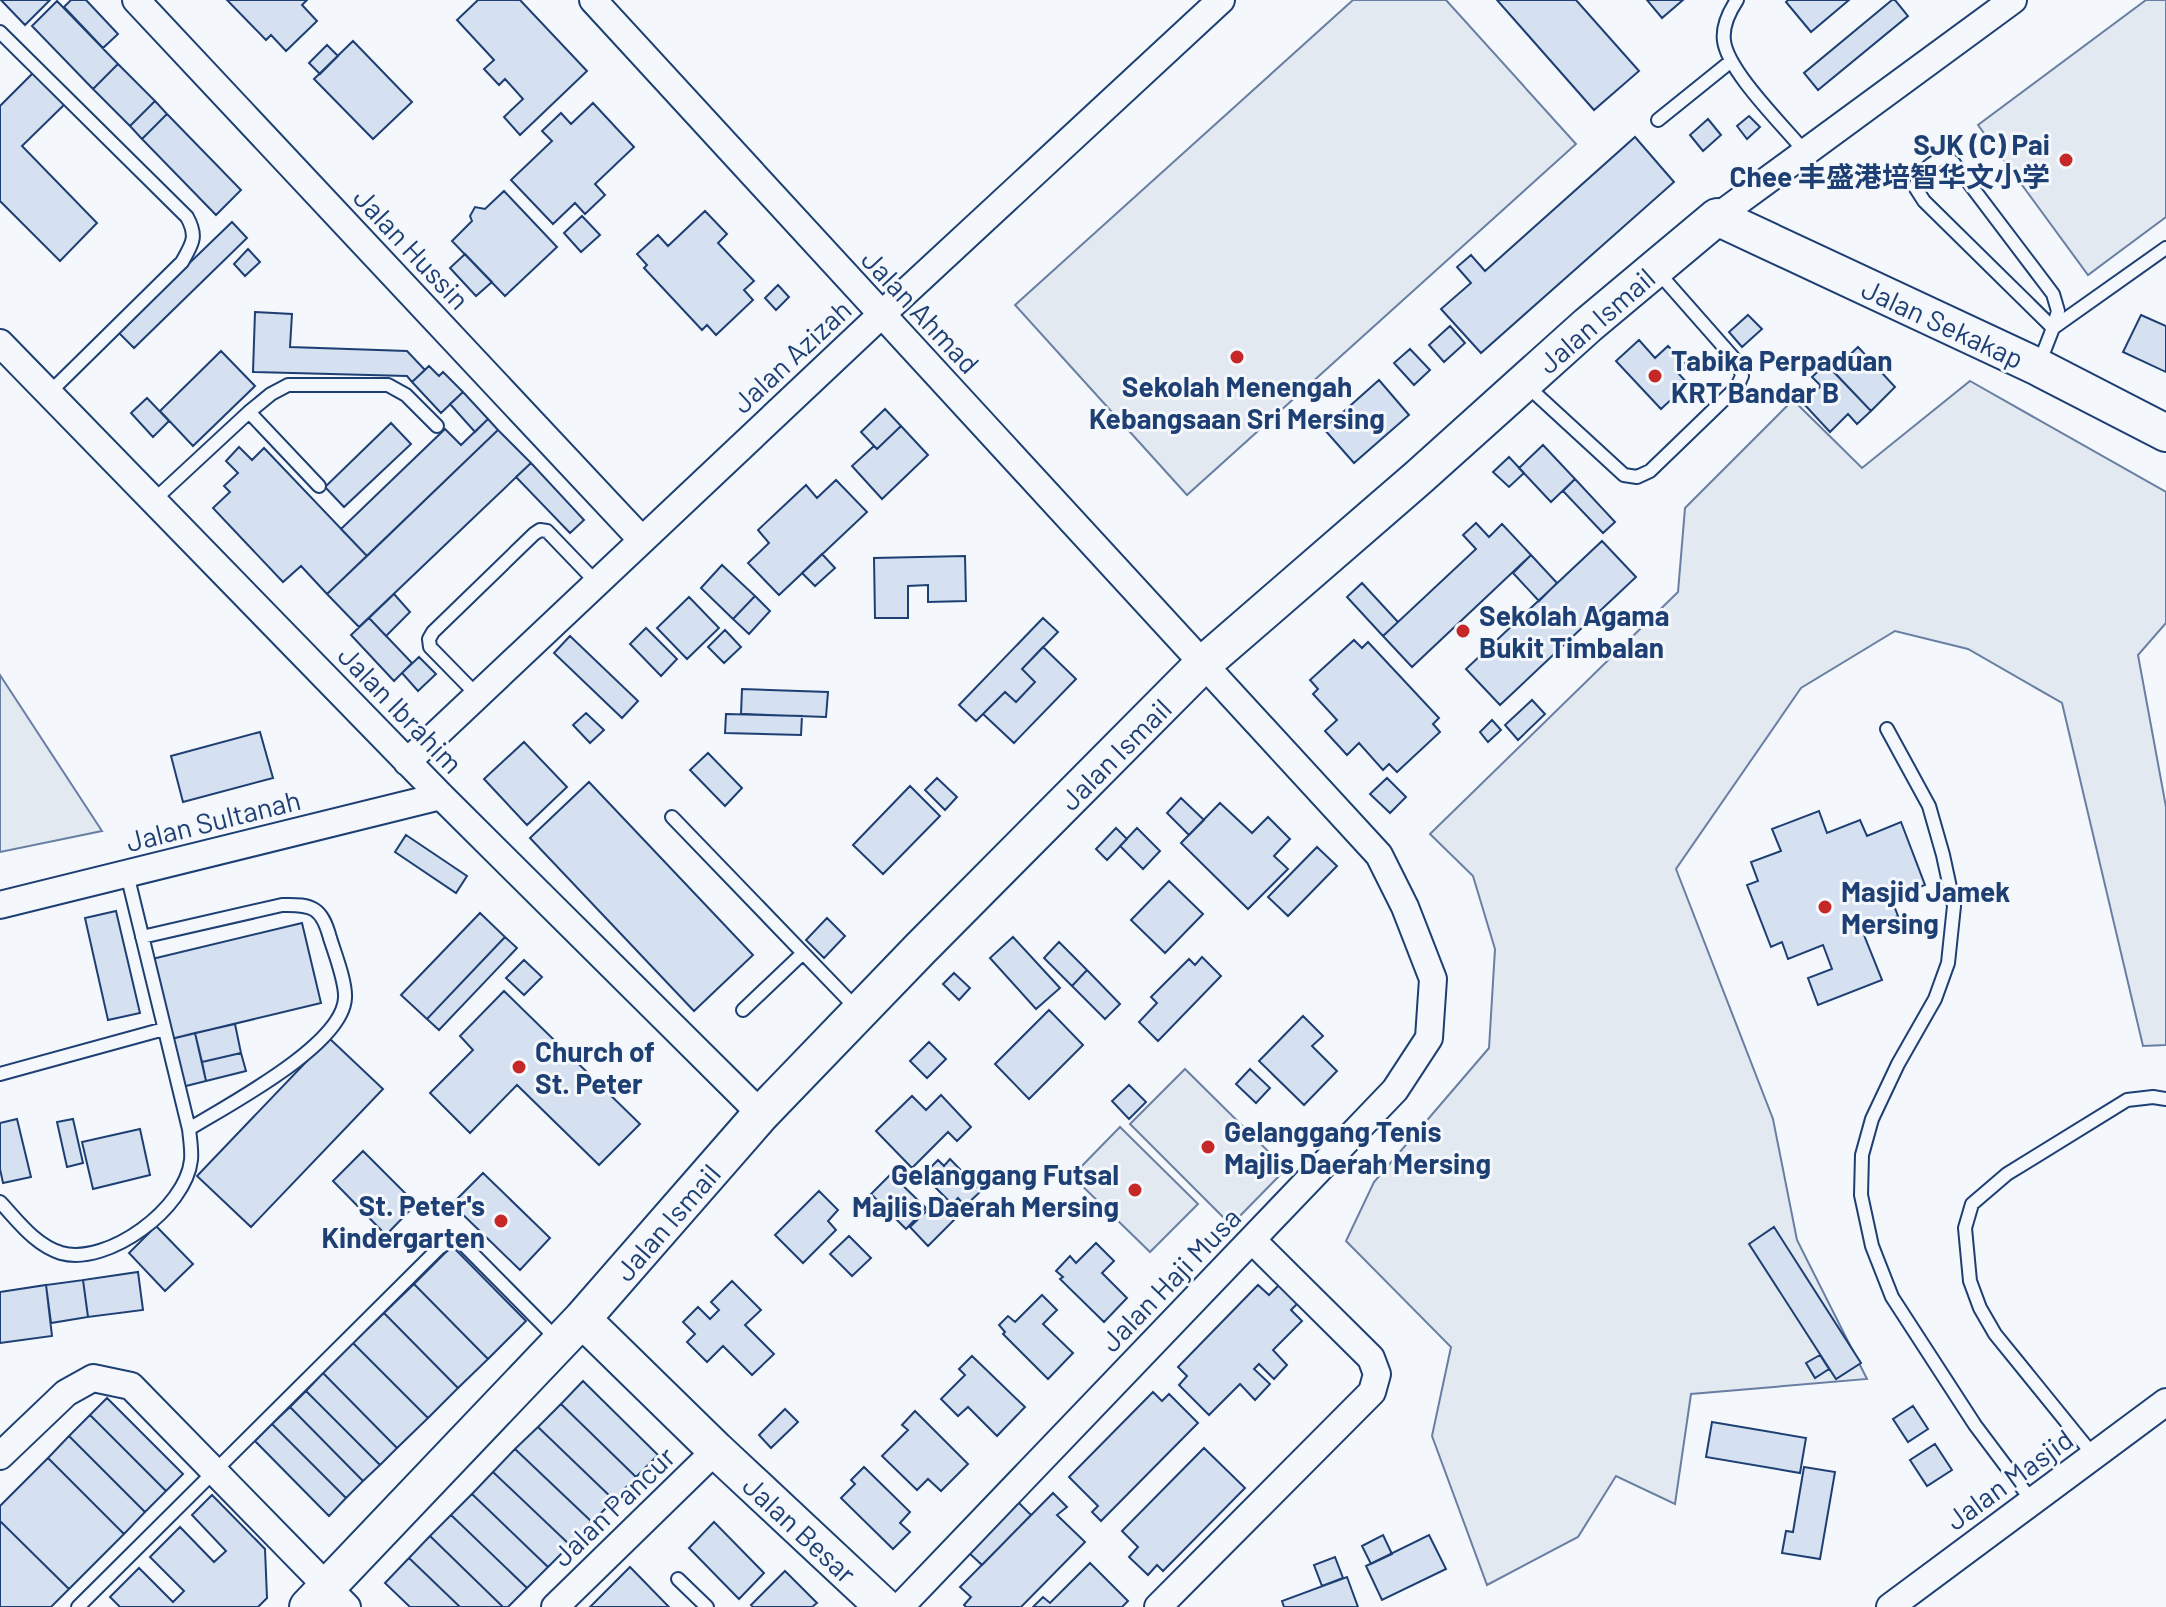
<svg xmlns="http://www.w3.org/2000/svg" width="2166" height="1607" font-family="Barlow,'Noto Sans SC',sans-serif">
	<rect width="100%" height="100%" fill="#f4f7fb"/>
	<path fill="#e3e9f0" stroke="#687fa3" stroke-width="2" d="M 1353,0 L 1446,0 L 1576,144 L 1187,495 L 1015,305 Z
		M 2146,0 L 2166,0 L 2166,217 L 2088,275 L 1978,125 Z
		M 1970,381 L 2166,492 L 2166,623 L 2138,655 L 2166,807 L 2166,1045 L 2143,1046 L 2062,703 L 1968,649 L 1895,631 L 1801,688 L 1676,869 L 1773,1119 L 1797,1240 L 1867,1379 L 1691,1394 L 1675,1504 L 1616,1476 L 1578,1537 L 1487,1585 L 1432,1436 L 1451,1347 L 1346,1241 L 1374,1182 L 1489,1048 L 1495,949 L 1473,876 L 1430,834 L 1678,592 L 1685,508 L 1793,400 L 1862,468 Z
		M 0,675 L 102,831 L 0,852 Z
		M 1185,1069 L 1286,1169 L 1231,1225 L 1130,1124 Z
		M 1120,1127 L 1198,1204 L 1150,1252 L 1072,1176 Z"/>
	<path fill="#d5e0f0" stroke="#1d3f73" stroke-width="2" d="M 1,0 L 50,0 L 25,25 Z
		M 71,0 L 86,0 L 118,34 L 103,48 L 64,7 Z
		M 227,0 L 307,0 L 302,5 L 317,21 L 286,51 L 271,35 L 266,40 Z
		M 478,0 L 520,0 L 587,71 L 520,135 L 504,117 L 523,99 L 505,79 L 499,85 L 484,69 L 494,60 L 457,20 Z
		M 1497,0 L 1576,0 L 1639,71 L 1594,110 Z
		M 1647,0 L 1683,0 L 1662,18 Z
		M 1788,0 L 1849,0 L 1811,32 L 1786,2 Z
		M 1892,0 L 1895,0 L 1908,16 L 1818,90 L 1804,73 Z
		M 57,1 L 118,64 L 93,89 L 32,26 Z
		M 353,41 L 412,102 L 373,139 L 314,79 Z
		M 327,45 L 338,56 L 320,74 L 309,63 Z
		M 118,64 L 155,101 L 130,126 L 93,89 Z
		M 36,70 L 68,101 L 22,146 L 97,223 L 60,261 L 0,201 L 0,106 Z
		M 155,101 L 167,114 L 142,139 L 130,126 Z
		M 593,103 L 634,147 L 595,184 L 605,195 L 585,214 L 575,203 L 553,224 L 511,180 L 552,141 L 542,131 L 561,113 L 571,124 Z
		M 167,114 L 241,190 L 216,215 L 142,139 Z
		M 1749,116 L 1760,127 L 1747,139 L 1737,126 Z
		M 1708,119 L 1721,135 L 1703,151 L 1690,135 Z
		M 1635,137 L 1674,182 L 1481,353 L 1441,309 L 1471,283 L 1457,267 L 1471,255 L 1485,271 Z
		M 504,191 L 557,247 L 505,296 L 452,241 L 472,221 L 470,216 L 475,207 L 485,209 Z
		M 705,211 L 727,234 L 718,243 L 754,281 L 744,290 L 753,300 L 716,335 L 707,325 L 702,330 L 644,268 L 647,265 L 637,254 L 658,235 L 668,246 Z
		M 582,216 L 600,235 L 581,252 L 564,233 Z
		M 232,222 L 247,238 L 134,348 L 118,332 Z
		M 248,249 L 260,262 L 245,276 L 234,264 Z
		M 465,254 L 492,282 L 476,296 L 450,268 Z
		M 778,285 L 789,297 L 776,310 L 765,298 Z
		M 255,312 L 292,314 L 290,347 L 407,351 L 425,370 L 412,382 L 407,376 L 253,372 Z
		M 1748,315 L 1762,329 L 1742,347 L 1729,332 Z
		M 2141,315 L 2166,326 L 2166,372 L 2123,352 Z
		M 1450,326 L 1465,343 L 1444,362 L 1429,345 Z
		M 1639,340 L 1655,358 L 1668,346 L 1687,366 L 1679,374 L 1688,384 L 1661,409 L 1616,361 Z
		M 1858,347 L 1895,387 L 1871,411 L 1833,371 Z
		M 1410,349 L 1430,370 L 1414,385 L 1394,363 Z
		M 221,351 L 255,386 L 193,446 L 160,411 Z
		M 1826,364 L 1871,411 L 1857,424 L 1848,414 L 1830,432 L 1803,403 L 1821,386 L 1812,377 Z
		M 429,366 L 439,376 L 443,372 L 463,392 L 441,413 L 412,382 Z
		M 1379,380 L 1409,415 L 1354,463 L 1324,429 Z
		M 463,392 L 488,419 L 475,432 L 450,404 Z
		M 147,398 L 169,421 L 153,437 L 131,413 Z
		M 885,409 L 901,426 L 877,449 L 861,432 Z
		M 488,419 L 498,430 L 367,556 L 341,529 L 445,429 L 461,445 Z
		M 391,423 L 411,444 L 344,507 L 325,487 Z
		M 901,426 L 928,455 L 882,499 L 852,466 L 874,446 L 877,449 Z
		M 498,430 L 531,463 L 359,627 L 327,594 Z
		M 1543,445 L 1575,479 L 1551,502 L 1519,468 Z
		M 239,447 L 252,460 L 264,448 L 367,556 L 327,594 L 301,566 L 283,582 L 213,508 L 230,492 L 224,486 L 238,473 L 226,461 Z
		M 1509,457 L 1524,473 L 1509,487 L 1493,472 Z
		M 531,463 L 584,520 L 570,533 L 516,477 Z
		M 1575,479 L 1615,522 L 1603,533 L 1563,491 Z
		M 836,480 L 867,512 L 779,595 L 748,563 L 769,543 L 758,530 L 806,485 L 817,498 Z
		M 1476,523 L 1489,537 L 1502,524 L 1531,555 L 1412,667 L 1383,636 L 1476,549 L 1463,535 Z
		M 1602,541 L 1636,577 L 1500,705 L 1466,669 Z
		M 822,554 L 835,568 L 815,586 L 802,573 Z
		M 1531,555 L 1557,583 L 1539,601 L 1513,573 Z
		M 965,556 L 966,601 L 928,602 L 928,585 L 908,586 L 908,618 L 875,618 L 874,558 Z
		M 722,565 L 755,596 L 733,619 L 701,588 Z
		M 1362,583 L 1398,622 L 1383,636 L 1347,597 Z
		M 394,594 L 410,612 L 386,636 L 369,618 Z
		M 755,596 L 770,611 L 749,634 L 733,619 Z
		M 689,597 L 719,628 L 687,659 L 657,628 Z
		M 369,618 L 412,663 L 394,681 L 351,635 Z
		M 1043,618 L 1058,632 L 1022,669 L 1035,682 L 1016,702 L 1005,692 L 976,721 L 959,705 Z
		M 646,628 L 677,659 L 661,676 L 630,644 Z
		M 725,630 L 741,647 L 724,663 L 708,647 Z
		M 570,636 L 638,701 L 622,718 L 554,653 Z
		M 1354,640 L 1362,648 L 1368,642 L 1439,718 L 1433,724 L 1440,732 L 1397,772 L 1389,764 L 1383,770 L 1359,743 L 1347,755 L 1325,731 L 1337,720 L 1313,694 L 1318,689 L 1310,680 Z
		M 1043,647 L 1076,679 L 1014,743 L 983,714 L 1005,692 L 1016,702 L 1035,682 L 1022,669 Z
		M 419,657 L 436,674 L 418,691 L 402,673 Z
		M 742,689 L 828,692 L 826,717 L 741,714 Z
		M 1532,700 L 1545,714 L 1518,740 L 1505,725 Z
		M 586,713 L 604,730 L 590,743 L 573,725 Z
		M 726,714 L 802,716 L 801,735 L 725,733 Z
		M 1492,720 L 1501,730 L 1488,742 L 1480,732 Z
		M 260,732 L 273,778 L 183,802 L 171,756 Z
		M 524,742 L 567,787 L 527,825 L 484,779 Z
		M 708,753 L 742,788 L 725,806 L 690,770 Z
		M 937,778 L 957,797 L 945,810 L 925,790 Z
		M 1387,778 L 1406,797 L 1390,813 L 1370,794 Z
		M 589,782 L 753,955 L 694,1011 L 530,838 Z
		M 910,786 L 940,816 L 883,874 L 853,845 Z
		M 1181,798 L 1204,820 L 1189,835 L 1167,813 Z
		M 1220,803 L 1252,833 L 1268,817 L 1290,839 L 1274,856 L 1288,869 L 1248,909 L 1181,843 Z
		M 1819,811 L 1827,833 L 1860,820 L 1867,836 L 1901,822 L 1925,885 L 1891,898 L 1898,916 L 1862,930 L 1882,980 L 1818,1005 L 1808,978 L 1832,969 L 1823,945 L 1788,959 L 1782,942 L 1771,947 L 1747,885 L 1758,881 L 1751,862 L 1781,851 L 1772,829 Z
		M 1116,828 L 1127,839 L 1107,860 L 1096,849 Z
		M 1137,828 L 1160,851 L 1143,869 L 1120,846 Z
		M 406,835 L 467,876 L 456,893 L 395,852 Z
		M 1317,847 L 1337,866 L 1288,916 L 1268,897 Z
		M 1169,881 L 1203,914 L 1165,953 L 1131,920 Z
		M 116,911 L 140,1013 L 108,1020 L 85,918 Z
		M 480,913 L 505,937 L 427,1019 L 401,995 Z
		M 827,918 L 845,936 L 824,958 L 806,940 Z
		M 302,923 L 321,1003 L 171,1039 L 152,959 Z
		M 505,937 L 517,948 L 439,1030 L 427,1019 Z
		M 1013,937 L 1060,988 L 1036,1009 L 990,958 Z
		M 1059,942 L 1087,970 L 1072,986 L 1044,958 Z
		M 1202,957 L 1221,976 L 1158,1041 L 1139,1022 L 1157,1003 L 1151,997 L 1189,959 L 1195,965 Z
		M 524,960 L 542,977 L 524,995 L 506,978 Z
		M 1087,970 L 1120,1004 L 1105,1019 L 1072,986 Z
		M 954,973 L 970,988 L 959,1000 L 943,984 Z
		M 504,991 L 640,1124 L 599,1165 L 517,1085 L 470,1133 L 430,1093 L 473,1050 L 460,1036 Z
		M 1049,1010 L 1083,1045 L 1029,1099 L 995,1064 Z
		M 1303,1016 L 1323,1036 L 1312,1046 L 1337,1071 L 1304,1105 L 1259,1061 Z
		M 235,1024 L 241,1053 L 202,1062 L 195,1033 Z
		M 195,1033 L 206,1081 L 182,1087 L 171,1039 Z
		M 329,1038 L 383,1089 L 251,1227 L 197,1176 Z
		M 929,1042 L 946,1059 L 927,1078 L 910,1061 Z
		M 241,1053 L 246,1071 L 206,1081 L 202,1062 Z
		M 1250,1069 L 1270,1088 L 1256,1103 L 1236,1084 Z
		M 1129,1085 L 1146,1102 L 1129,1119 L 1112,1101 Z
		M 941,1095 L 971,1127 L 957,1141 L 948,1132 L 912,1168 L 876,1131 L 912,1096 L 926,1110 Z
		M 17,1119 L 31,1177 L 3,1183 L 0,1169 L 0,1123 Z
		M 73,1119 L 83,1163 L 67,1167 L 57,1122 Z
		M 140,1129 L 150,1175 L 93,1189 L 82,1142 Z
		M 363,1151 L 416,1204 L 386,1235 L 333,1181 Z
		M 950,1159 L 981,1191 L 965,1206 L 958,1198 L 952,1204 L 923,1175 L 938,1160 L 944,1166 Z
		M 483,1173 L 550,1238 L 520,1270 L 452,1204 Z
		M 891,1174 L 926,1208 L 906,1229 L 871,1194 Z
		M 819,1191 L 838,1210 L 828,1221 L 836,1230 L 803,1263 L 775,1235 Z
		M 940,1198 L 958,1216 L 928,1246 L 910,1227 Z
		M 156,1226 L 193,1264 L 165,1291 L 129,1253 Z
		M 1774,1227 L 1861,1363 L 1836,1379 L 1749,1244 Z
		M 849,1236 L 871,1258 L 852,1276 L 830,1254 Z
		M 1096,1243 L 1114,1261 L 1102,1273 L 1127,1298 L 1104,1322 L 1060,1279 L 1063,1277 L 1056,1271 L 1070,1256 L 1076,1263 Z
		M 452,1246 L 526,1321 L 488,1359 L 414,1284 Z
		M 138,1272 L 143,1310 L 88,1317 L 83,1280 Z
		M 83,1280 L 88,1317 L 51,1323 L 46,1285 Z
		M 732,1281 L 761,1310 L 745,1325 L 774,1354 L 752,1375 L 723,1346 L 707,1362 L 687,1342 L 695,1334 L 683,1322 L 698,1307 L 710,1319 L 719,1310 L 711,1302 Z
		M 1281,1283 L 1299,1302 L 1291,1310 L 1302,1321 L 1273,1350 L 1287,1365 L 1274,1379 L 1259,1364 L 1254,1369 L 1270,1384 L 1255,1400 L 1240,1384 L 1209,1415 L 1179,1385 L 1187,1376 L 1178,1367 L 1258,1285 L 1269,1295 Z
		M 414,1284 L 488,1359 L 458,1388 L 384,1313 Z
		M 46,1285 L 52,1336 L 0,1343 L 0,1292 Z
		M 1042,1295 L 1057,1310 L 1043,1324 L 1073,1353 L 1048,1379 L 1003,1334 L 1005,1332 L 999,1325 L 1008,1316 L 1015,1322 Z
		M 384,1313 L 458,1388 L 428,1418 L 353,1343 Z
		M 353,1343 L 428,1418 L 397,1448 L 323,1373 Z
		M 1820,1355 L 1829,1369 L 1815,1378 L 1806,1363 Z
		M 972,1356 L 1025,1407 L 997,1436 L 968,1407 L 958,1416 L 941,1399 L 965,1375 L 959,1369 Z
		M 323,1373 L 397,1448 L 380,1465 L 306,1391 Z
		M 583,1381 L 658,1455 L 636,1477 L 561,1404 Z
		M 306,1391 L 380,1465 L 363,1481 L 290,1407 Z
		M 1153,1392 L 1162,1401 L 1169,1394 L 1198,1423 L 1101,1521 L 1092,1512 L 1098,1506 L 1069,1477 Z
		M 107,1398 L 183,1474 L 166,1491 L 90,1415 Z
		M 561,1404 L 636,1477 L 614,1500 L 538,1427 Z
		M 1913,1406 L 1928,1429 L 1908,1442 L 1893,1419 Z
		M 290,1407 L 363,1481 L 346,1498 L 272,1424 Z
		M 785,1409 L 798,1422 L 771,1448 L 759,1435 Z
		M 915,1411 L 968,1464 L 941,1491 L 928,1479 L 917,1490 L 882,1456 L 908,1430 L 902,1425 Z
		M 90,1415 L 166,1491 L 145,1512 L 69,1436 Z
		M 1712,1422 L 1806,1438 L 1800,1473 L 1706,1457 Z
		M 272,1424 L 346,1498 L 329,1516 L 255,1441 Z
		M 538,1427 L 614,1500 L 592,1522 L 515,1449 Z
		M 69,1436 L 145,1512 L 124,1534 L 48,1458 Z
		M 1935,1444 L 1952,1470 L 1927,1486 L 1910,1460 Z
		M 1204,1448 L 1245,1488 L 1163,1571 L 1157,1565 L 1148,1575 L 1129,1557 L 1138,1547 L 1122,1531 Z
		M 515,1449 L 592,1522 L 570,1545 L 493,1472 Z
		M 48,1458 L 124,1534 L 69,1589 L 0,1521 L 0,1506 Z
		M 864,1467 L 910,1512 L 900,1523 L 910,1532 L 893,1549 L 841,1498 L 855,1484 L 851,1480 Z
		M 1804,1467 L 1835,1472 L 1820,1559 L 1782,1553 L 1786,1531 L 1793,1532 Z
		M 493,1472 L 570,1545 L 548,1567 L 472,1494 Z
		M 1053,1493 L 1067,1507 L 1057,1515 L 1085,1542 L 1021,1607 L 966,1607 L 964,1605 L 971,1597 L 960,1587 Z
		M 472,1494 L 548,1567 L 527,1588 L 451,1515 Z
		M 212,1495 L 265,1549 L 267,1598 L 258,1607 L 120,1607 L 110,1597 L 139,1568 L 173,1602 L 184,1591 L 150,1557 L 180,1527 L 214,1562 L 226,1551 L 192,1515 Z
		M 1018,1502 L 1031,1515 L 982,1565 L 968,1552 Z
		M 451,1515 L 527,1588 L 508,1607 L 503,1607 L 430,1536 Z
		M 0,1521 L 69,1589 L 51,1607 L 0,1607 Z
		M 714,1522 L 764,1573 L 739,1599 L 689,1548 Z
		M 1383,1535 L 1392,1554 L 1371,1564 L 1362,1546 Z
		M 1429,1535 L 1446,1569 L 1382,1600 L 1366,1566 Z
		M 430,1536 L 503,1607 L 460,1607 L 409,1558 Z
		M 1335,1557 L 1343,1578 L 1322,1586 L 1314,1565 Z
		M 409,1558 L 460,1607 L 410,1607 L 385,1583 Z
		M 1090,1563 L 1128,1601 L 1122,1607 L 1033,1607 L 1043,1597 L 1050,1603 Z
		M 630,1567 L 669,1607 L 590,1607 Z
		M 785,1571 L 817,1603 L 812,1607 L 753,1607 L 751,1605 Z
		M 1347,1577 L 1358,1607 L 1284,1607 L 1282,1601 Z"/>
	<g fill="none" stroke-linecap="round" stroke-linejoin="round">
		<g stroke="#1d3f73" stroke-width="16">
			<path id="lane" d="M 1737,0 C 1729,12 1722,26 1724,41 C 1728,72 1784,126 1805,152
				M 0,32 L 187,217 C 198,237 192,244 182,262 L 49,393
				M 1658,120 L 1730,62
				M 1943,157 L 1953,162 L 2053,294 L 2058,311 L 2053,328 L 1924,201 L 1915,187 C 1920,171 1929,165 1943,157 Z
				M 2039,364 L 2053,328 L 2166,248
				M 1526,385 L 1624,475 L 1637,477 L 1650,471 L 1737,387 L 1742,376 L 1738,363 L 1657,271
				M 249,412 L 319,486
				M 153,501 L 249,412 L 271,394 L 288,385 L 388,385 L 406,395 L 437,426
				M 478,696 L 430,647 L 429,639 L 433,632 L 534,534 L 540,530 L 547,531 L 597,583
				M 1887,729 L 1929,806 L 1943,855 L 1954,906 L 1948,963 L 1935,999 L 1898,1064 L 1872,1119 L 1862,1155 L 1861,1195 L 1872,1246 L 1892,1297 L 1975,1425 L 2032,1501
				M 672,817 L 858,1010
				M 142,937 L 282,905 C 313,904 322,908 330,938 C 335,954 346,982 345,998 C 343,1045 228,1105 189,1129
				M 743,1010 L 803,953
				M 0,1074 L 164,1029
				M 0,1202 C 18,1221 35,1245 61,1253 C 108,1266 186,1208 191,1160 C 192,1150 190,1139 189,1129 L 127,874
				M 2094,1456 L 1995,1334 L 1980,1308 L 1970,1281 L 1965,1228 L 1972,1204 L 2007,1174 L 2127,1100 L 2153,1097 L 2166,1099
				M 678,1579 L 707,1607
				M 78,1607 L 439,1248 L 451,1240 L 462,1243 L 559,1341"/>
		</g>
		<g stroke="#1d3f73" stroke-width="30">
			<path id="street" d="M 136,0 L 642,540
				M 593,0 L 1379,855 L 1405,907 L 1433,979 L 1429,1038 L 1395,1090 L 900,1607
				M 1717,217 L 2013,0
				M 0,343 L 441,796 L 761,1114
				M 407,762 L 881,315 L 1221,0
				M 0,905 L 441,796
				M 0,1456 L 66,1393 L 93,1378 L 131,1386 L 347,1607
				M 555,1607 L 716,1450
				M 1158,1607 L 1372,1392 L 1377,1374 L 1371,1358 L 1252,1240
				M 1890,1607 L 2166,1402"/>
		</g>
		<g stroke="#1d3f73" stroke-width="40">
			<path id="secondary" d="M 582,1319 L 716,1450 L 884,1607
				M 308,1607 L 582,1319 L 761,1114 L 921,948 L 1202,665 L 1419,477 L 1588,325 L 1717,217 L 2038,367 L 2166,433"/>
		</g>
		<use href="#lane" stroke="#f4f7fb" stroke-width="12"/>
		<use href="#street" stroke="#f4f7fb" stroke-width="26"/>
		<use href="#secondary" stroke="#f4f7fb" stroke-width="36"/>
	</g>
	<g fill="#c62828" stroke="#f4f7fb" stroke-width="3">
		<circle cx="2066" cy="160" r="8"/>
		<circle cx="1237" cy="357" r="8"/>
		<circle cx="1655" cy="376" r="8"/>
		<circle cx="1463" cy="631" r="8"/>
		<circle cx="1825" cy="907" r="8"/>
		<circle cx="519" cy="1067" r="8"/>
		<circle cx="1208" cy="1147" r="8"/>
		<circle cx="1135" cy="1190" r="8"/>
		<circle cx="501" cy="1221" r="8"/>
	</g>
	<g text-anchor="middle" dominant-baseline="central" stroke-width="6" stroke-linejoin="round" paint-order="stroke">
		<g font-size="28" font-weight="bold" fill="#1d3f73" stroke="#f4f7fb" text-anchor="start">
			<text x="2050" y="144" text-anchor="end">SJK (C) Pai<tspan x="2050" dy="32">Chee 丰盛港培智华文小学</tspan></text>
			<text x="1671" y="360">Tabika Perpaduan<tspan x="1671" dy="32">KRT Bandar B</tspan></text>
			<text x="1237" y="386" text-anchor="middle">Sekolah Menengah<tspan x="1237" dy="32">Kebangsaan Sri Mersing</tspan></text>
			<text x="1479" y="615">Sekolah Agama<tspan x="1479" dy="32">Bukit Timbalan</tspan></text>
			<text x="1841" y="891">Masjid Jamek<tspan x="1841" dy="32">Mersing</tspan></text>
			<text x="535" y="1051">Church of<tspan x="535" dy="32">St. Peter</tspan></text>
			<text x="1224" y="1131">Gelanggang Tenis<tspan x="1224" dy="32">Majlis Daerah Mersing</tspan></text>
			<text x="1119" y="1174" text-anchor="end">Gelanggang Futsal<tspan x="1119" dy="32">Majlis Daerah Mersing</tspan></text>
			<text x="485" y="1205" text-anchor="end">St. Peter's<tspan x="485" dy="32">Kindergarten</tspan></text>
		</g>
		<g font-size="28" fill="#1d3f73" stroke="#f4f7fb">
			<text transform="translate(412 248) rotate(47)">Jalan Hussin</text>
			<text transform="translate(921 311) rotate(47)">Jalan Ahmad</text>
			<text transform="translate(1596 320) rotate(-41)">Jalan Ismail</text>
			<text transform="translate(1943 323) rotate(25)">Jalan Sekakap</text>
			<text transform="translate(791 356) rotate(-43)">Jalan Azizah</text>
			<text transform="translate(401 709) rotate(46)">Jalan Ibrahim</text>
			<text transform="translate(1115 754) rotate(-45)">Jalan Ismail</text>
			<text transform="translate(213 820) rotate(-14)">Jalan Sultanah</text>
			<text transform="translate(667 1222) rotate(-49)">Jalan Ismail</text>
			<text transform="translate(1170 1279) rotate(-46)">Jalan Haji Musa</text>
			<text transform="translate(2009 1479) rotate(-36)">Jalan Masjid</text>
			<text transform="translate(613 1506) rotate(-44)">Jalan Pancur</text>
			<text transform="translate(800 1529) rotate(43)">Jalan Besar</text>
		</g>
	</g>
</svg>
